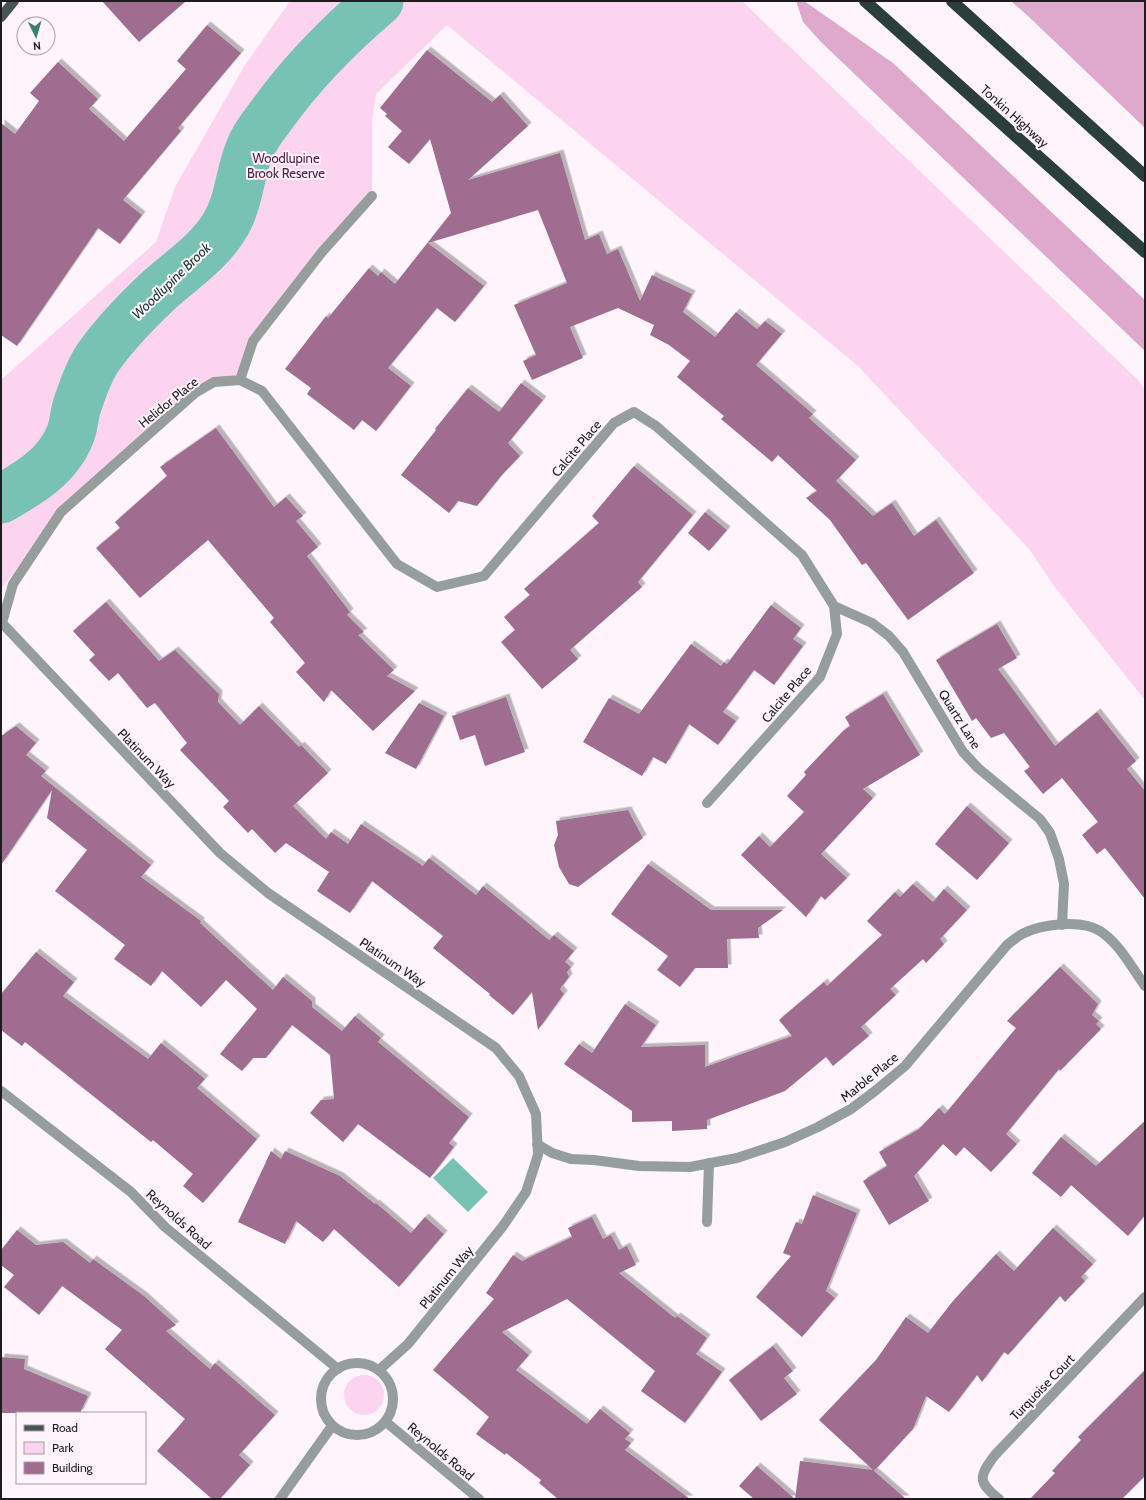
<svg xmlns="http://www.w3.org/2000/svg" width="1146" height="1500" font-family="Cabin,sans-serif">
	<defs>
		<filter id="shadow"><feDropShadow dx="3.5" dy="-3.5" stdDeviation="0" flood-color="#0004"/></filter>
	</defs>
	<rect width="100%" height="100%" fill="#fef4fb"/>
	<path fill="#fdd4ef" d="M 290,1 L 742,1 L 1139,381 L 1145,390 L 1145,700 L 1054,586 L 1029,549 L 858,366 L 447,25 L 376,94 L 372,120 L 372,196 L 253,341 L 240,380 L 214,382 L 61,512 L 1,589 L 1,380 L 156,242 L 175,187 L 245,65 Z
		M344 1395a20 20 0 1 1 40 0a20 20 0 1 1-40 0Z"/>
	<path fill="#dea9cd" d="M 796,1 L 804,1 L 893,63 L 1145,300 L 1145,351 L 821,42 L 803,22 Z
		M 1011,1 L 1145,1 L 1145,128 L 1027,15 Z"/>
	<path fill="#78c2b3" d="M 453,1158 L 488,1192 L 468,1212 L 433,1178 Z"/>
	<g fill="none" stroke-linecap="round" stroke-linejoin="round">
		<path stroke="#78c2b3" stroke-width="49" d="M 1,499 C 29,483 58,466 70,435 C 74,426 74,415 77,406 C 82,391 88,373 97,359 C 113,336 137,311 157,292 C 180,271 207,254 224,227 C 239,204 239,176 249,151 C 254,137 264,125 273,113 C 304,70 339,35 379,1"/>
	</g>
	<path fill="#9e6d8f" filter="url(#shadow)" d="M 102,1 L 186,1 L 139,42 Z
		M 207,25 L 241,53 L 178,128 L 181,131 L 123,200 L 142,215 L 120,244 L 98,228 L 17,346 L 1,335 L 1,123 L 15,134 L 39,101 L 30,93 L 58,62 L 98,99 L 89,109 L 124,141 L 186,69 L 177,61 Z
		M 427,50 L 492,102 L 500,95 L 528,126 L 468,180 L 560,153 L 585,240 L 599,234 L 607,254 L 618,249 L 640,301 L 652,275 L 692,294 L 683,312 L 715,337 L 736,312 L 757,329 L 765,321 L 782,334 L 756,365 L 813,414 L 809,418 L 856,460 L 836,481 L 873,516 L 892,503 L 914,536 L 936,520 L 974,573 L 908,620 L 866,563 L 862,565 L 830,520 L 806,498 L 817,491 L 778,455 L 772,462 L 721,419 L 724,416 L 677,377 L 690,361 L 669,345 L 650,335 L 654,325 L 618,308 L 570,327 L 583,358 L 532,380 L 523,361 L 536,355 L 514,305 L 567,283 L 538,210 L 428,243 L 484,286 L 455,322 L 437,308 L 388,368 L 411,386 L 376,431 L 362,420 L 354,430 L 307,394 L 311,388 L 285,369 L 326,316 L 328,318 L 369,268 L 378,276 L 381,272 L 395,284 L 451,213 L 430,139 L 409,164 L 388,147 L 402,131 L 385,116 L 387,114 L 380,108 Z
		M 521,383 L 543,400 L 508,443 L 520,456 L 501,476 L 477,506 L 458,501 L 449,513 L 401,475 L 436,430 L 435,429 L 468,388 L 499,412 Z
		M 216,428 L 274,507 L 286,497 L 303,516 L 296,521 L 318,547 L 307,556 L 350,612 L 347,615 L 364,632 L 358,635 L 394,670 L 387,676 L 415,691 L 373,731 L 331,690 L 324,702 L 296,672 L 305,663 L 270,622 L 274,618 L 208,540 L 140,598 L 96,548 L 120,528 L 115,522 L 167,476 L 160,467 Z
		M 634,466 L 693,515 L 638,582 L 642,587 L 570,650 L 578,659 L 542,689 L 501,642 L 515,630 L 504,617 L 530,595 L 524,589 L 599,523 L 592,516 Z
		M 705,512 L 727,530 L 709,551 L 688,533 Z
		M 106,602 L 159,661 L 175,650 L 219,694 L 218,702 L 240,725 L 259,706 L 299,747 L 301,745 L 328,773 L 293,806 L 326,839 L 331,832 L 348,844 L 361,824 L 423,866 L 429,858 L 476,895 L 483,886 L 549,940 L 554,935 L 574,951 L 565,962 L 571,967 L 567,972 L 569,977 L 560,989 L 564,994 L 538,1030 L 532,992 L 513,1015 L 489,995 L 490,994 L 433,948 L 443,936 L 372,881 L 350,913 L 317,891 L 329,872 L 286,843 L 275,853 L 252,829 L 248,833 L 223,807 L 229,801 L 180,750 L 187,743 L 155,703 L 147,708 L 118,673 L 109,681 L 89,660 L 95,655 L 73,631 Z
		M 771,605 L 801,628 L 793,639 L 803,646 L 774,685 L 754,670 L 723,712 L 736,721 L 718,745 L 689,724 L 666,764 L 653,757 L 642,776 L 583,742 L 609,698 L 639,714 L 691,644 L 721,666 L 724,662 L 727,664 Z
		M 997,624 L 1017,658 L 998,669 L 1055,746 L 1097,712 L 1136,761 L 1127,769 L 1145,791 L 1145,899 L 1105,848 L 1097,854 L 1082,835 L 1098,822 L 1062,778 L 1043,794 L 1024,771 L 1030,767 L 1004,733 L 991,738 L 976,718 L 972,721 L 936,660 Z
		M 883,694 L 920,755 L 863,789 L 873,798 L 821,854 L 847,878 L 825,900 L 821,896 L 806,917 L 741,855 L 759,836 L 770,847 L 804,812 L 787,796 L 806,775 L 804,772 L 843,731 L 850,726 L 845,717 Z
		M 506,697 L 525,752 L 485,766 L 475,735 L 460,740 L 452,716 Z
		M 419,703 L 444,716 L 416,769 L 385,753 Z
		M 16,726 L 36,743 L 26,755 L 46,771 L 41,776 L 151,865 L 141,877 L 201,921 L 200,923 L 273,990 L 283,977 L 312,1001 L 312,1007 L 342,1031 L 355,1016 L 381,1038 L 378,1042 L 469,1117 L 449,1143 L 454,1147 L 430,1178 L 358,1124 L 343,1142 L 310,1113 L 321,1100 L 334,1099 L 330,1055 L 292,1025 L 266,1058 L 253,1058 L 242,1071 L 220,1054 L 257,1009 L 226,980 L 201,1007 L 162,971 L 151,986 L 114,959 L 125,945 L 55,891 L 87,850 L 47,818 L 52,790 L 1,865 L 1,736 Z
		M 967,806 L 1009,843 L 977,880 L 935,844 Z
		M 628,810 L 643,838 L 578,887 L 569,884 L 559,867 L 554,845 L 558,835 L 556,821 Z
		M 648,864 L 711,910 L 783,910 L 758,928 L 759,938 L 727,939 L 728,968 L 695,968 L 680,987 L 657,970 L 668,956 L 611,914 Z
		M 913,884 L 933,902 L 944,889 L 967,910 L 940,939 L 944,944 L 926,963 L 923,959 L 890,989 L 896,995 L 861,1027 L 869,1036 L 833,1066 L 826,1057 L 785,1091 L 707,1120 L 707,1129 L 672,1131 L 672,1121 L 632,1122 L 632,1111 L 564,1064 L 579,1044 L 592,1053 L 625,1004 L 656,1025 L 641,1047 L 705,1045 L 705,1067 L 792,1036 L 779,1020 L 824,982 L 827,986 L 882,935 L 867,921 L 895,892 L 900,897 Z
		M 36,952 L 74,982 L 63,996 L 148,1059 L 161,1043 L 205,1079 L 197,1088 L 257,1139 L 203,1203 L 183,1186 L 193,1174 L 153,1140 L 151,1142 L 25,1042 L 22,1046 L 1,1030 L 1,994 Z
		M 1060,967 L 1098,1004 L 1092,1015 L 1099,1021 L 1096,1024 L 1101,1029 L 1060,1071 L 1059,1069 L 1006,1134 L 1017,1144 L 991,1172 L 964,1147 L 956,1156 L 943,1144 L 914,1176 L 929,1201 L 889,1225 L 863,1181 L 887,1166 L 879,1152 L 919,1129 L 939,1108 L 945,1114 L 1016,1028 L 1007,1021 Z
		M 1145,1121 L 1145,1215 L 1128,1236 L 1071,1185 L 1061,1197 L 1032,1173 L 1061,1137 L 1096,1166 Z
		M 271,1151 L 281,1159 L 285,1151 L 340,1176 L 375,1204 L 376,1203 L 411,1233 L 425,1217 L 444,1234 L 399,1287 L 334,1229 L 323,1242 L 296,1221 L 285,1244 L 238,1222 Z
		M 813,1195 L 857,1213 L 826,1291 L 835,1298 L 802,1337 L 756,1297 L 791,1256 L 783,1253 L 796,1222 L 802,1224 Z
		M 592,1217 L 603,1239 L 611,1235 L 619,1250 L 627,1246 L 636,1265 L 619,1273 L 675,1318 L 677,1316 L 707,1338 L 696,1354 L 722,1372 L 685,1423 L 641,1391 L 655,1371 L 567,1299 L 502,1332 L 529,1355 L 516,1370 L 587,1424 L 600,1409 L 630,1433 L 625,1439 L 631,1443 L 625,1450 L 690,1499 L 558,1499 L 539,1483 L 541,1480 L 506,1453 L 505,1455 L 476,1434 L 489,1417 L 433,1370 L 494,1299 L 486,1293 L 513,1255 L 522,1261 L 572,1237 L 568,1228 Z
		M 1053,1228 L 1093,1264 L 1081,1277 L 1085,1281 L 1065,1302 L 1060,1296 L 1008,1355 L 1004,1352 L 982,1382 L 977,1375 L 949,1412 L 926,1396 L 913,1429 L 874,1471 L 906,1499 L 795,1499 L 800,1461 L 873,1470 L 819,1420 L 876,1360 L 906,1317 L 928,1333 L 953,1301 L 996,1254 L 1014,1271 Z
		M 17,1230 L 36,1245 L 63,1242 L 90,1263 L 93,1259 L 144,1296 L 176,1325 L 166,1331 L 210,1369 L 215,1363 L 275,1415 L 239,1455 L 250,1465 L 220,1499 L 212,1499 L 157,1451 L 185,1419 L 105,1349 L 122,1330 L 62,1286 L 39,1315 L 4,1287 L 14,1275 L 1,1265 L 1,1250 Z
		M 773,1346 L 793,1371 L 784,1378 L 797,1394 L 761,1421 L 729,1380 Z
		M 1,1357 L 25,1359 L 24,1369 L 88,1396 L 80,1413 L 1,1413 Z
		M 1145,1370 L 1145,1476 L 1122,1499 L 1030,1499 L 1055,1473 L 1052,1471 L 1081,1440 L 1078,1437 Z
		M 757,1466 L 795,1499 L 754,1499 L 739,1486 Z"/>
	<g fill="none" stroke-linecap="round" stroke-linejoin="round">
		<path stroke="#959e9c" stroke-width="10" d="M 240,380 L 262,391 L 397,564 L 437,587 L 484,576 L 614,423 L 634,412 L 656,426 L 802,555 L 834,606 L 837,634 L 820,677 L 707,803
			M 834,606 L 872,623 L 889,636 L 903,652 L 963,752 L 978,768 L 1040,819 L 1050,833 L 1059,859 L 1064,884 L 1062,925
			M 1,622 L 220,853 L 268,893 L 496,1048 L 519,1076 L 536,1114 L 538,1155 L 526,1192 L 503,1226 L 408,1344 L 379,1370
			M 2,623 L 13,584 L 61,512 L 195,393 L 214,382 L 240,380 L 253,341 L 322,252 L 372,196
			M 1,1091 L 131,1192 L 165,1227 L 338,1369
			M 537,1144 L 552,1153 L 571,1159 L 594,1160 L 639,1166 L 690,1167 L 737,1158 L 785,1142 L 818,1127 L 851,1109 L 875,1091 L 905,1066 L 1007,945 C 1012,941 1017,937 1022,934 C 1042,924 1081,919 1100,931 C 1119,943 1132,968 1145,986
			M 707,1222 L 709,1163
			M321 1399a36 36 0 1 1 72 0a36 36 0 1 1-72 0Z
			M 386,1422 L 479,1499
			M 280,1499 L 332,1426
			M 999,1499 C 977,1482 979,1476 995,1455 L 1145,1297"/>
		<path stroke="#475653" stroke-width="10" d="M 1,17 L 14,1"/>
		<path stroke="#2c3e3a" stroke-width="12" d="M 865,1 L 1145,252
			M 952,1 L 1145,176"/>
	</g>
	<g text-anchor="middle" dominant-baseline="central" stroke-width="4" stroke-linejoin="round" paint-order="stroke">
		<g font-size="13" fill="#201b1e" stroke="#fef4fb">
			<text transform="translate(1015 116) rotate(42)">Tonkin Highway</text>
			<text transform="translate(168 402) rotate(-39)">Helidor Place</text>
			<text transform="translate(576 448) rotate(-50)">Calcite Place</text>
			<text transform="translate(786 694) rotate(-50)">Calcite Place</text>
			<text transform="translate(960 719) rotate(58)">Quartz Lane</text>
			<text transform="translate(147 758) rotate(46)">Platinum Way</text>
			<text transform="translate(393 962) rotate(34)">Platinum Way</text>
			<text transform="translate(869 1077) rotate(-39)">Marble Place</text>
			<text transform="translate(179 1219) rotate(42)">Reynolds Road</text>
			<text transform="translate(446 1277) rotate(-51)">Platinum Way</text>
			<text transform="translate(1042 1387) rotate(-46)">Turquoise Court</text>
			<text transform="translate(441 1451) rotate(40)">Reynolds Road</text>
		</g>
		<g font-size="13" fill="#561947" stroke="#fef4fb">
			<text x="286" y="158">Woodlupine<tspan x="286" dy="15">Brook Reserve</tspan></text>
		</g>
		<g font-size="14" font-style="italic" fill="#163a34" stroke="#fef4fb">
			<text transform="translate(171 281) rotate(-44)">Woodlupine Brook</text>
		</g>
	</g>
	<rect width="1146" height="1500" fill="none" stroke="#201b1e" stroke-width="4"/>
	<rect x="16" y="1412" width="130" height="72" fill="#fef4fb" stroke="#a59da3"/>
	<rect x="24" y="1425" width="20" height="6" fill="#475653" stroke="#a59da3"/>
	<text x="52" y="1432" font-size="12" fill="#201b1e">Road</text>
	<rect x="24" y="1442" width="20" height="12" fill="#fdd4ef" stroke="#a59da3"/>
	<text x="52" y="1452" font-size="12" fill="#201b1e">Park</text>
	<rect x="24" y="1462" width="20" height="12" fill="#9e6d8f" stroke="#a59da3"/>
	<text x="52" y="1472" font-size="12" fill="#201b1e">Building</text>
	<g transform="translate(36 36) rotate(175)"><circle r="19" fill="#fef4fb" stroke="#a59da3"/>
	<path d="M0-3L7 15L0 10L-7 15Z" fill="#3b7f73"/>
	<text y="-6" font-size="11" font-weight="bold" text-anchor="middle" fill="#201b1e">N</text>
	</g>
</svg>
